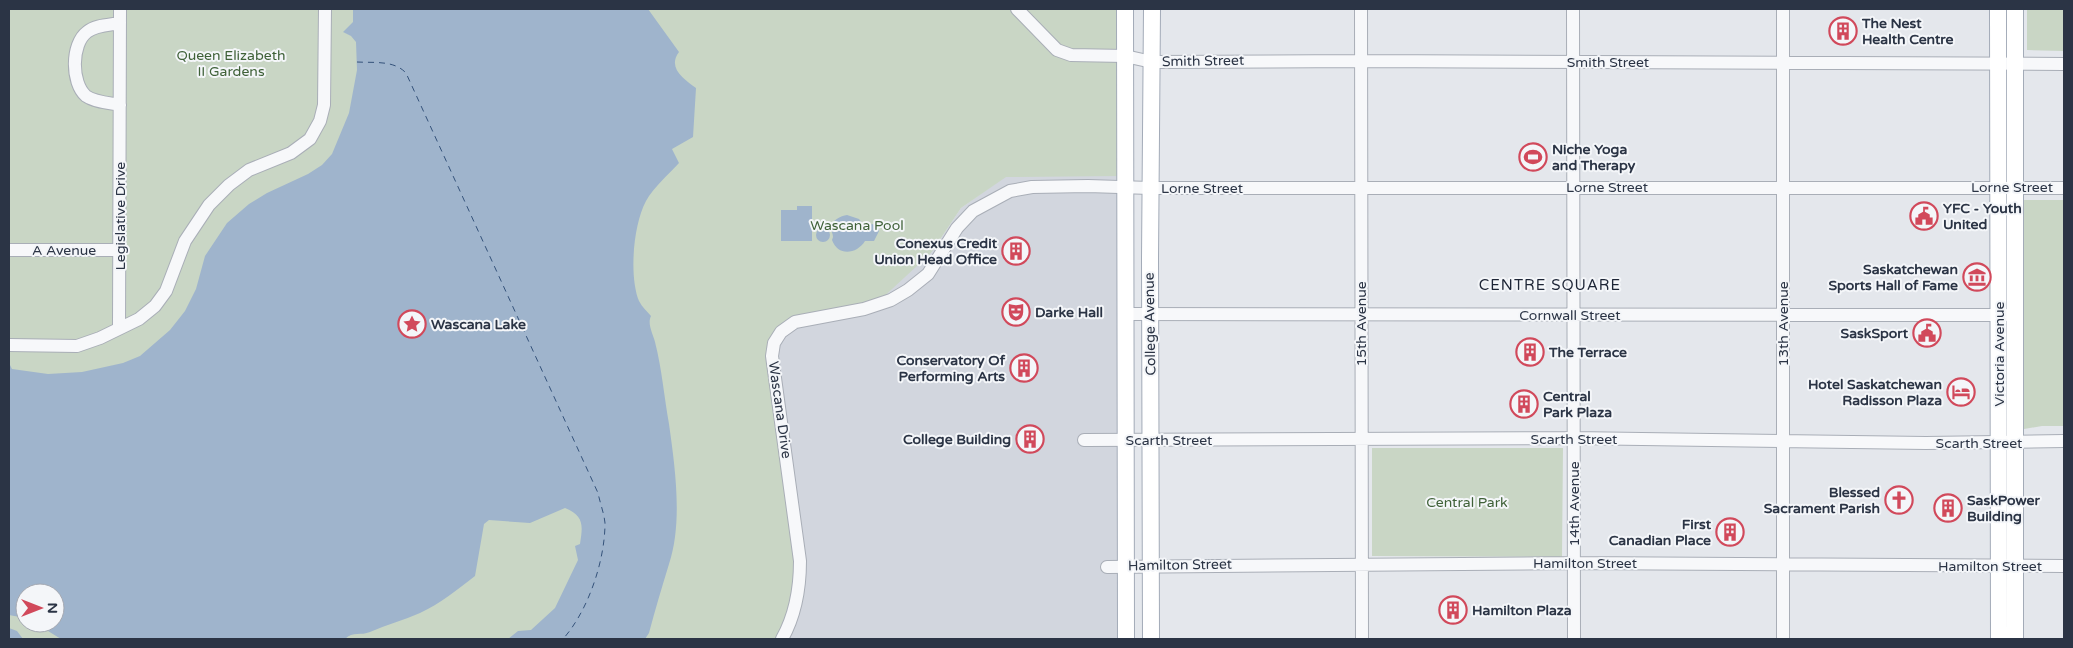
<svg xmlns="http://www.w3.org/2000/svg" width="2073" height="648" font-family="'Varela Round',sans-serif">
	<rect width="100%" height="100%" fill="#e4e7ec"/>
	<path fill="#d2d6de" d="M 1006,176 L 1121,176 L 1120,639 L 786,639 L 774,358 L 784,334 L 931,253 L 961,208 Z"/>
	<path fill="#c9d6c5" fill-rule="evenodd" d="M 9,9 L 1119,9 L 1121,176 L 1006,177 L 961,208 L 931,253 L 865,314 L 807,323 L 784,334 L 774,358 L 801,537 L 786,639 L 9,639 ZM 25,593 L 55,593 L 55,623 L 25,623 Z
		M 2027,9 L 2064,9 L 2064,51 L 2027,50 Z
		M 2024,200 L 2064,200 L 2064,426 L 2042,426 L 2024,429 Z
		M 1372,448 L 1563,448 L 1562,557 L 1372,556 Z"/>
	<path fill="#9fb4cc" d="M 353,9 L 648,9 L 679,52 C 667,68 684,79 696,88 L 693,137 L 672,149 L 679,163 C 668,175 654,187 646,201 C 633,225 629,277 639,301 C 642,307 647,311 651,316 C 647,324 653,334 655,342 C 662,369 664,397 669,424 C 675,467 683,522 669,564 C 662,587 655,610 649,633 L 645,639 L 508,639 L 518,631 L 531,630 L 555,608 L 578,560 L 575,546 L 580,544 C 583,525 584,516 565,508 L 530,523 L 489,520 L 484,524 L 475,576 C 458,589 440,604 420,613 C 404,620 386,625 370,632 C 361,636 353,631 345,639 L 61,639 L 35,623 L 55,623 L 55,593 L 25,593 L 25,618 L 9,615 L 9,363 L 12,369 L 48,374 L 82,372 L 123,363 L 140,356 L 170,330 L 185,311 L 196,289 L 205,256 L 227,223 L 249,204 L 267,193 L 308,174 L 322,165 L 332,154 L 349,113 L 357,70 L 356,42 L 351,36 L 343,32 L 353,22 Z
		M 797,206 L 812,206 L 812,241 L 781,241 L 781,210 L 797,210 Z
		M 847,215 L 859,219 L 866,228 L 872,224 L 878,226 L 879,231 L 874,241 L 865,241 C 857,254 838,257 832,240 L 833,237 C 833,234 831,231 831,228 C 831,220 841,216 847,215 Z
		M816 235a7 7 0 1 1 14 0a7 7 0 1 1-14 0Z
		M 9,628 L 17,631 L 23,639 L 9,639 Z"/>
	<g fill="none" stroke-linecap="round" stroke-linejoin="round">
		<path stroke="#34527a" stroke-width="1" stroke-dasharray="6 5" stroke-linecap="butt" d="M 357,62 C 374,63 394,60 406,73 L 598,493 C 600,503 604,513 605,523 C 605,561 588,611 563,639"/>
		<g stroke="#a9aeb7" stroke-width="14">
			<path id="minor" d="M 1017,9 L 1057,50 L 1071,55 L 1125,56 L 1152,62 L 1361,61 L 2064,64
				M 1361,9 L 1362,639
				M 1573,9 L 1574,639
				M 120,105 C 110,103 94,102 86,96 C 71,83 71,44 87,32 C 95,25 109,25 120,23
				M 9,250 L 119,250
				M 1126,314 L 2006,315
				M 119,328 L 120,9
				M 9,345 L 77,346 L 100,338 L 139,319 L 155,306 L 166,291 L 185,241 L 209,205 L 229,185 L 249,170 L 291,153 L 310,139 L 320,121 L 324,105 L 325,9
				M 1084,440 L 1573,438 L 1926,443 L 2064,441
				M 1107,567 L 1574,563 L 2064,566
				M 782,639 C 796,614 800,589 800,561 L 772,356 L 774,343 L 781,332 L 795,322 L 864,309 L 891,300 L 908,290 L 928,274 L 957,228 L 973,211 L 1010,191 L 1032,187 L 1088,186 L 1150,188 L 2064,188
				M 1783,639 L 1783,9"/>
		</g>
		<g stroke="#a3abb8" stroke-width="18">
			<path id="major" d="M 1125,9 L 1126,639
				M 1998,9 L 1999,639
				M 2015,9 L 2015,639
				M 1151,639 L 1150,258 L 1152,9"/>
		</g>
		<use href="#minor" stroke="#f7f8fa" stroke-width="12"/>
		<use href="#major" stroke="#fff" stroke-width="16"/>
	</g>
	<defs>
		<g id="building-ring" transform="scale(1.4375)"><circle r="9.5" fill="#f4f6f9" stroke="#d1495b" stroke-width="1.5"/><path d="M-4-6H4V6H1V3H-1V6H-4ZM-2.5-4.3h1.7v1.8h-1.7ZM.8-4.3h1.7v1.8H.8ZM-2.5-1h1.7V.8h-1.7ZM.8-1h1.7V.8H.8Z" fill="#d1495b"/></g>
		<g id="stadium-ring" transform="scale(1.4375)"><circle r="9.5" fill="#f4f6f9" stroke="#d1495b" stroke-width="1.5"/><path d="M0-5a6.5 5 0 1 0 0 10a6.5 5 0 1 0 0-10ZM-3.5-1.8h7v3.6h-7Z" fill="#d1495b"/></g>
		<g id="civic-ring" transform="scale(1.4375)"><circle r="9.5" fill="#f4f6f9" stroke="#d1495b" stroke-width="1.5"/><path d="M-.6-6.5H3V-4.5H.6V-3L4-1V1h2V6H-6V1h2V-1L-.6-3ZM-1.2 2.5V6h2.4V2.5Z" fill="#d1495b"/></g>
		<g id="museum-ring" transform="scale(1.4375)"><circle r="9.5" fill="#f4f6f9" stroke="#d1495b" stroke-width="1.5"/><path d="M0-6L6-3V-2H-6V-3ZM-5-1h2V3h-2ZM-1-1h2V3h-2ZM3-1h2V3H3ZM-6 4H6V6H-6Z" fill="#d1495b"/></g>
		<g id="theatre-ring" transform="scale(1.4375)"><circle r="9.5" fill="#f4f6f9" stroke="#d1495b" stroke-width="1.5"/><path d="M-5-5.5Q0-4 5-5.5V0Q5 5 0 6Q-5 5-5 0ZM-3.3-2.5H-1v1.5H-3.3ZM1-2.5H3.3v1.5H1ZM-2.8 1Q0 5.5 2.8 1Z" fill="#d1495b"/></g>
		<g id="sight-ring" transform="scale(1.4375)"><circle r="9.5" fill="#f4f6f9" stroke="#d1495b" stroke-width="1.5"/><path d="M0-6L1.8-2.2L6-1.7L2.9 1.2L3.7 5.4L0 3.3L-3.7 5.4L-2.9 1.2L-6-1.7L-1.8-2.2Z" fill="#d1495b"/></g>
		<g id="hotel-ring" transform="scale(1.4375)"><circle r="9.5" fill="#f4f6f9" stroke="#d1495b" stroke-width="1.5"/><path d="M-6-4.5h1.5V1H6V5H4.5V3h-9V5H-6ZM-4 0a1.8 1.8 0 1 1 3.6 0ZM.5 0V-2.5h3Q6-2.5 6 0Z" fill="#d1495b"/></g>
		<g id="church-ring" transform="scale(1.4375)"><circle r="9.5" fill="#f4f6f9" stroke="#d1495b" stroke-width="1.5"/><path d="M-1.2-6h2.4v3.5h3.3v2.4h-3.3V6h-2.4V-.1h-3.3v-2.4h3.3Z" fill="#d1495b"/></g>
	</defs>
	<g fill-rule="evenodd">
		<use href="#building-ring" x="1843" y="31"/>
		<use href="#stadium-ring" x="1533" y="157"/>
		<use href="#civic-ring" x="1924" y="216"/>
		<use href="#building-ring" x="1016" y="251"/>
		<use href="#museum-ring" x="1977" y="277"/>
		<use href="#theatre-ring" x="1016" y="312"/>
		<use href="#sight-ring" x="412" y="324"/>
		<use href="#civic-ring" x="1927" y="333"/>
		<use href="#building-ring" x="1530" y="352"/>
		<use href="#building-ring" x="1024" y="368"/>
		<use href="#hotel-ring" x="1961" y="392"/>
		<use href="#building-ring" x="1524" y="404"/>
		<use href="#building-ring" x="1030" y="439"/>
		<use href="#church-ring" x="1899" y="500"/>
		<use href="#building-ring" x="1948" y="508"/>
		<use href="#building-ring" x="1730" y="532"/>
		<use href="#building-ring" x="1453" y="610"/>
	</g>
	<g text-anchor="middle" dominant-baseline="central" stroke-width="4" stroke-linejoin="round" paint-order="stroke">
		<g font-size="14" font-weight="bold" fill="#2b3445" stroke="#f4f6f9" text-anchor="start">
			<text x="1862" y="23">The Nest<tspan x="1862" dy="16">Health Centre</tspan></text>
			<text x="1552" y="149">Niche Yoga<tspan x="1552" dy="16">and Therapy</tspan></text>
			<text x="1943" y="208">YFC - Youth<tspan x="1943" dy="16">United</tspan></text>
			<text x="997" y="243" text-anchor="end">Conexus Credit<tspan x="997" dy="16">Union Head Office</tspan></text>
			<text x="1958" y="269" text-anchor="end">Saskatchewan<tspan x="1958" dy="16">Sports Hall of Fame</tspan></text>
			<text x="1035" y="312">Darke Hall</text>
			<text x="431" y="324">Wascana Lake</text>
			<text x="1908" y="333" text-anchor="end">SaskSport</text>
			<text x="1549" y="352">The Terrace</text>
			<text x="1005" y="360" text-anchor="end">Conservatory Of<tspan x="1005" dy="16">Performing Arts</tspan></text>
			<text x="1942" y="384" text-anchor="end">Hotel Saskatchewan<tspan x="1942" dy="16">Radisson Plaza</tspan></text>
			<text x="1543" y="396">Central<tspan x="1543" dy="16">Park Plaza</tspan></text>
			<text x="1011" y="439" text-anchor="end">College Building</text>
			<text x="1880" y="492" text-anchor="end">Blessed<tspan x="1880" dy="16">Sacrament Parish</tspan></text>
			<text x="1967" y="500">SaskPower<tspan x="1967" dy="16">Building</tspan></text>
			<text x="1711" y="524" text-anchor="end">First<tspan x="1711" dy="16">Canadian Place</tspan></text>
			<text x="1472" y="610">Hamilton Plaza</text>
		</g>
		<g font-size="14" fill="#3f6138" stroke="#f4f6f9">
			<text x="231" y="55">Queen Elizabeth<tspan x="231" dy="16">II Gardens</tspan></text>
			<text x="857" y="225">Wascana Pool</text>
			<text x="1467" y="502">Central Park</text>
		</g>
		<g font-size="14" fill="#2b3445" stroke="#f4f6f9">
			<text transform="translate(1203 61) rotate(-1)">Smith Street</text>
			<text x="1608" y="62">Smith Street</text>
			<text x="1607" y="187">Lorne Street</text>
			<text x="2012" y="187">Lorne Street</text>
			<text x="1202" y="188">Lorne Street</text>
			<text transform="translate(120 216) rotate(-90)">Legislative Drive</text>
			<text x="64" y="250">A Avenue</text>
			<text x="1570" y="315">Cornwall Street</text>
			<text transform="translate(1150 324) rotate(-91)">College Avenue</text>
			<text transform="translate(1361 324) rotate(-90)">15th Avenue</text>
			<text transform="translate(1783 324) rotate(-90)">13th Avenue</text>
			<text transform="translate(1999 354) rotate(-90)">Victoria Avenue</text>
			<text transform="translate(780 410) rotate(82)">Wascana Drive</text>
			<text x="1574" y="439">Scarth Street</text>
			<text x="1169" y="440">Scarth Street</text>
			<text x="1979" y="443">Scarth Street</text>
			<text transform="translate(1574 504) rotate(-90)">14th Avenue</text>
			<text x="1585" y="563">Hamilton Street</text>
			<text transform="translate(1180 565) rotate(-1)">Hamilton Street</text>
			<text x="1990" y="566">Hamilton Street</text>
		</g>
		<g font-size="15" letter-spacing="1" fill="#1d2536" stroke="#f4f6f9">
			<text x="1550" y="285">CENTRE SQUARE</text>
		</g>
	</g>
	<rect width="2073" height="648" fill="none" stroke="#2b3445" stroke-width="20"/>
	<g transform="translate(40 608) rotate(90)"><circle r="24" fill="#f4f6f9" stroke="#a4a8b1"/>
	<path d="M0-4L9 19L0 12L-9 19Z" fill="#d1495b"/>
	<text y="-8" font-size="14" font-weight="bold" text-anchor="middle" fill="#2b3445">N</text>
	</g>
</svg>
